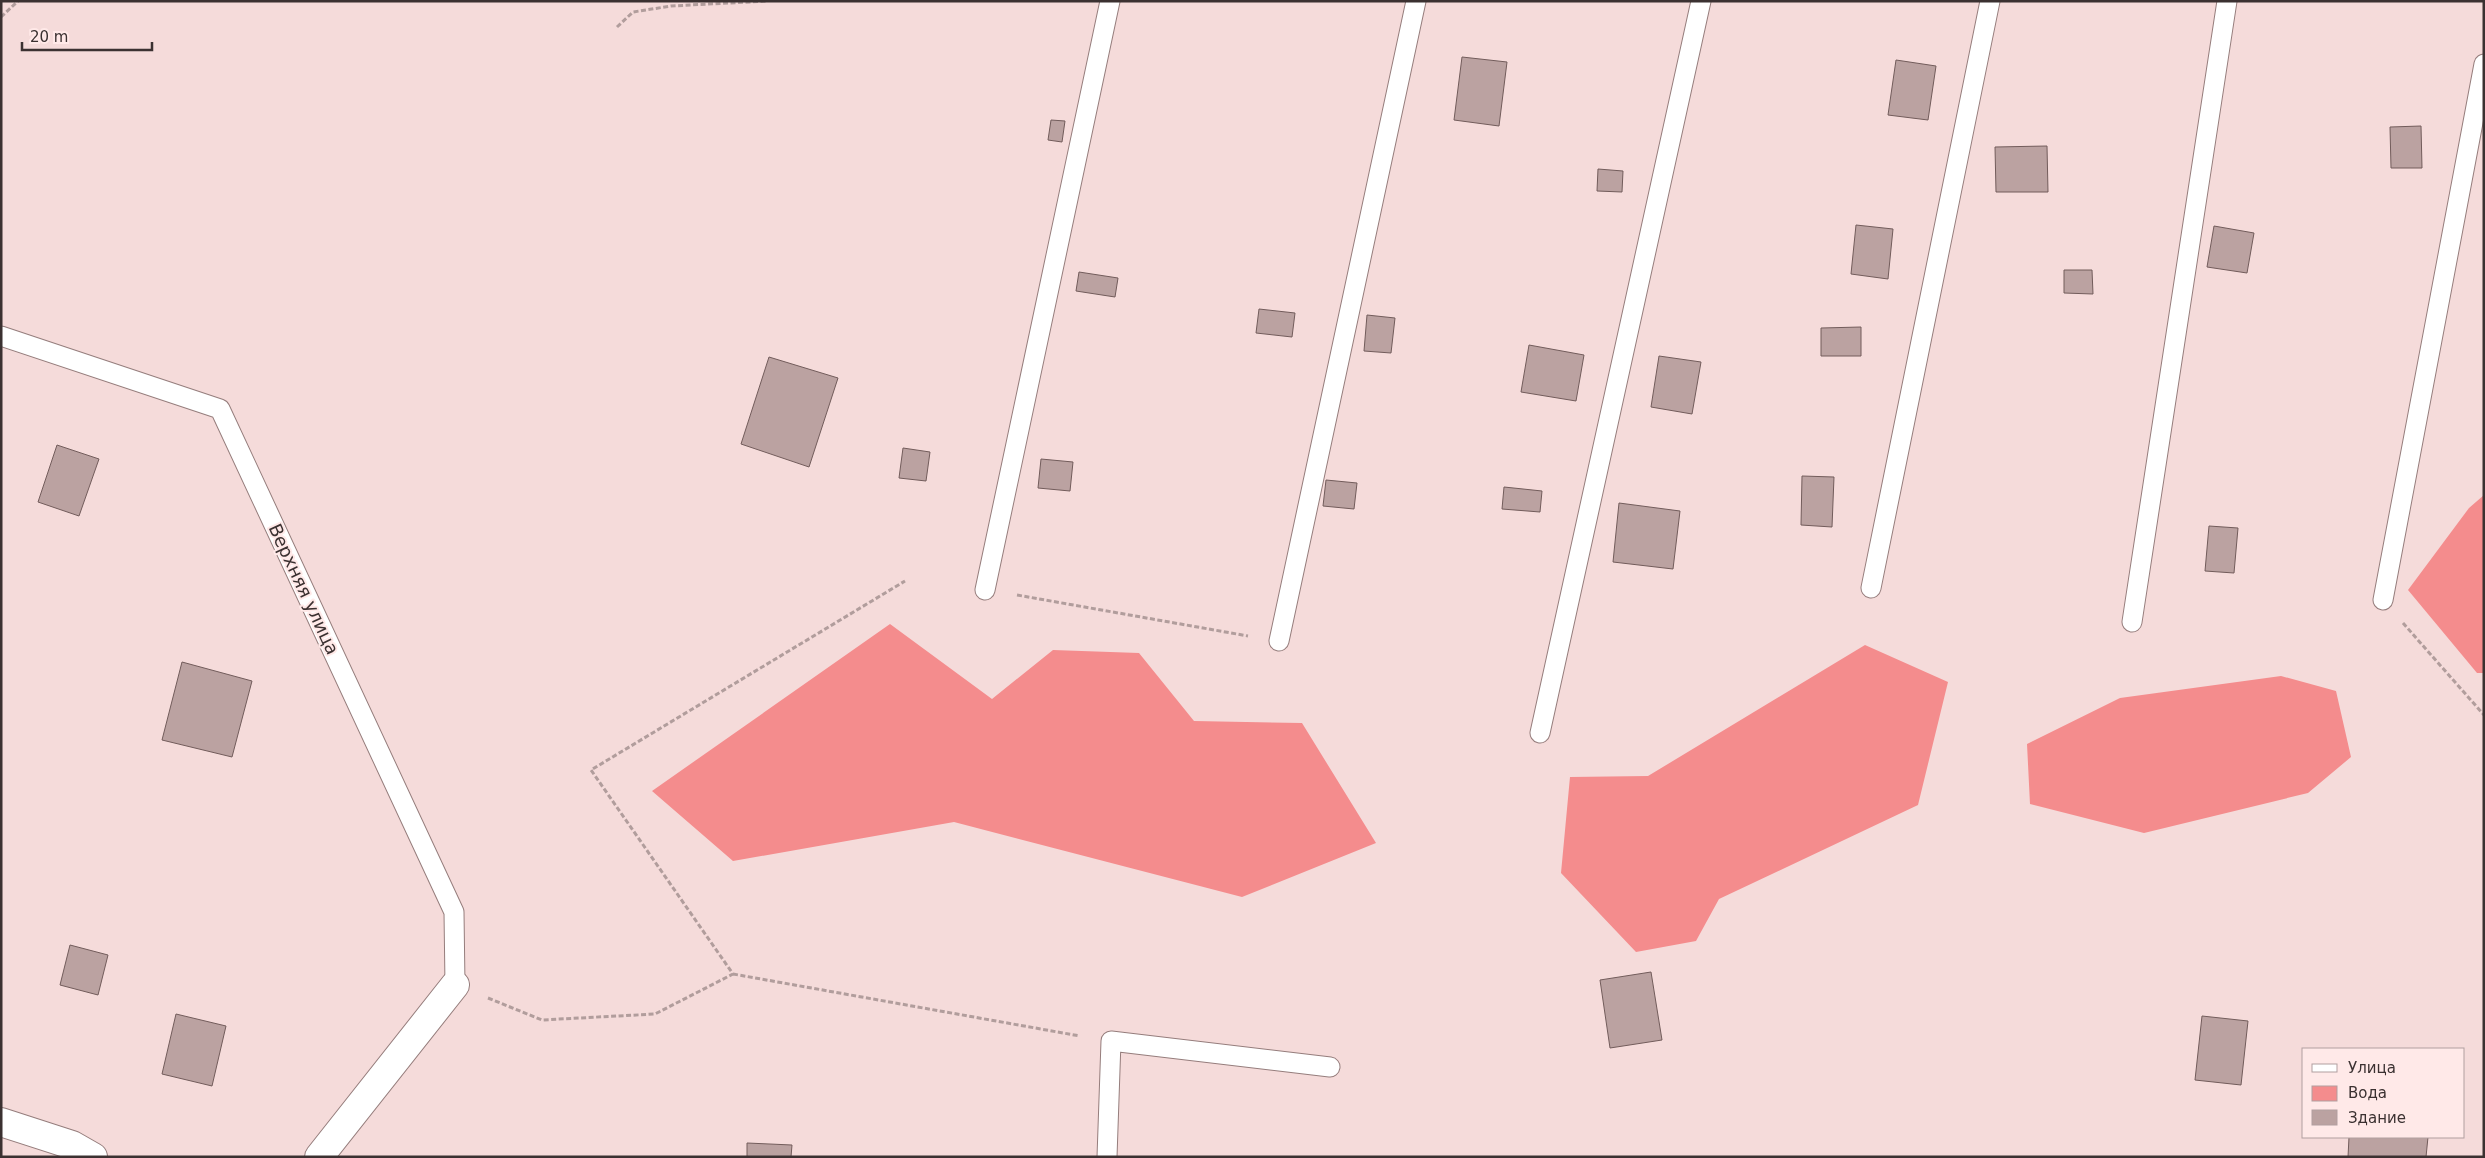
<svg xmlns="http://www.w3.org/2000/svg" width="2485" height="1158" font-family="'DejaVu Sans',sans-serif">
	<rect width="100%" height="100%" fill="#f5dbda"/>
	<path fill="#f48c8d" d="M 2484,495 L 2484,673 L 2477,673 L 2408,590 L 2469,508 Z
		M 890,624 L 992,699 L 1053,650 L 1139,653 L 1194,721 L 1302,723 L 1376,843 L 1242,897 L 954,822 L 733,861 L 652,791 Z
		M 1865,645 L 1948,682 L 1918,805 L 1719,899 L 1696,941 L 1636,952 L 1561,873 L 1570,777 L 1648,776 Z
		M 2281,676 L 2336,691 L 2351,757 L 2308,793 L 2144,833 L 2030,804 L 2027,744 L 2120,698 Z"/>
	<path fill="#bba2a1" stroke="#725c5b" d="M 1462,57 L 1507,62 L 1499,126 L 1454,120 Z
		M 1896,60 L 1936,66 L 1928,120 L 1888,115 Z
		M 1051,120 L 1065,121 L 1062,142 L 1048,140 Z
		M 2421,126 L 2422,168 L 2391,168 L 2390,127 Z
		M 2047,146 L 2048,192 L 1996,192 L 1995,147 Z
		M 1598,169 L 1623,171 L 1622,192 L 1597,191 Z
		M 1856,225 L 1893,229 L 1888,279 L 1851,274 Z
		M 2214,226 L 2254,233 L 2247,273 L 2207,267 Z
		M 2064,270 L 2092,270 L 2093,294 L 2064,293 Z
		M 1079,272 L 1118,278 L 1115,297 L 1076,291 Z
		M 1259,309 L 1295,313 L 1292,337 L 1256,333 Z
		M 1367,315 L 1395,318 L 1391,353 L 1364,351 Z
		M 1861,327 L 1861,356 L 1821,356 L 1821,328 Z
		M 1529,345 L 1584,355 L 1576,401 L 1521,392 Z
		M 1659,356 L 1701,362 L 1692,414 L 1651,407 Z
		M 769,357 L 838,378 L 809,467 L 741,444 Z
		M 57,445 L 99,459 L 79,516 L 38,502 Z
		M 903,448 L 930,452 L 926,481 L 899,478 Z
		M 1041,459 L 1073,462 L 1070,491 L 1038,488 Z
		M 1802,476 L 1834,477 L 1832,527 L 1801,525 Z
		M 1326,480 L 1357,483 L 1354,509 L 1323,506 Z
		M 1504,487 L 1542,491 L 1540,512 L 1502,509 Z
		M 1619,503 L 1680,511 L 1673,569 L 1613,562 Z
		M 2209,526 L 2238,528 L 2234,573 L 2205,571 Z
		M 182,662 L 252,681 L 232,757 L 162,740 Z
		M 70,945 L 108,955 L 98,995 L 60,985 Z
		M 1651,972 L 1662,1040 L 1610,1048 L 1600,980 Z
		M 176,1014 L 226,1026 L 212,1086 L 162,1074 Z
		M 2202,1016 L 2248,1021 L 2241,1085 L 2195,1080 Z
		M 2349,1137 L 2428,1137 L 2426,1157 L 2348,1157 Z
		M 747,1143 L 792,1145 L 791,1157 L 747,1157 Z"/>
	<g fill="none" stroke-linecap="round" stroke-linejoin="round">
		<g stroke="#957d7c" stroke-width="21">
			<path id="service" d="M 1,336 L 220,409 L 454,912 L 455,985
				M 1871,588 L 1990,1
				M 985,590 L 1110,1
				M 2383,600 L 2484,64
				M 2132,622 L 2227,1
				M 1279,641 L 1416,1
				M 1540,733 L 1701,1
				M 1107,1157 L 1111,1041 L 1330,1067"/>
		</g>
		<g stroke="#957d7c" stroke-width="30">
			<path id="minor" d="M 1,1122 L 72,1145 L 93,1157
				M 319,1157 L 455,985"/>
		</g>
		<path stroke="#b19d9c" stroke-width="3" stroke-dasharray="5 2.5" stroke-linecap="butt" d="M 1,17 L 18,1
			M 617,27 L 633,12 L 671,6 L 768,1
			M 1017,595 L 1248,636
			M 2403,623 L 2484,715
			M 733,974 L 1080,1036
			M 488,998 L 542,1020 L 655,1014 L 733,974 L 591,770 L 905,581"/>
		<use href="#service" stroke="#fff" stroke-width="19"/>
		<use href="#minor" stroke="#fff" stroke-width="28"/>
	</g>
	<g text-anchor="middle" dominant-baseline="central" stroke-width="4" stroke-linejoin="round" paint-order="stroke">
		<g font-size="18" fill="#3b3131" stroke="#ffe9e8">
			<text transform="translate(304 589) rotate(65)">Верхняя улица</text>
		</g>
	</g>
	<rect width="2485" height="1158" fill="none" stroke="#3b3131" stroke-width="5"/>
	<rect x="2302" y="1048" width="162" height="90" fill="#ffe9e8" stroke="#b19f9f"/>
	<rect x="2312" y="1064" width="25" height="8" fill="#ffffff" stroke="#b19f9f"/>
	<text x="2348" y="1073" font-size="15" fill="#3b3131">Улица</text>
	<rect x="2312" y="1086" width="25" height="15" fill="#f48c8d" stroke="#b19f9f"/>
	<text x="2348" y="1098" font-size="15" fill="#3b3131">Вода</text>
	<rect x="2312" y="1110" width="25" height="15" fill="#bba2a1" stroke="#b19f9f"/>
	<text x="2348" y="1123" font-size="15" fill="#3b3131">Здание</text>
	<path d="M22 42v8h130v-8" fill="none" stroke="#3b3131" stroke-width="2.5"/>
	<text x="30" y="42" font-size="15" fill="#3b3131" stroke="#ffe9e8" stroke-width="4" paint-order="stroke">20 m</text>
</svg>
